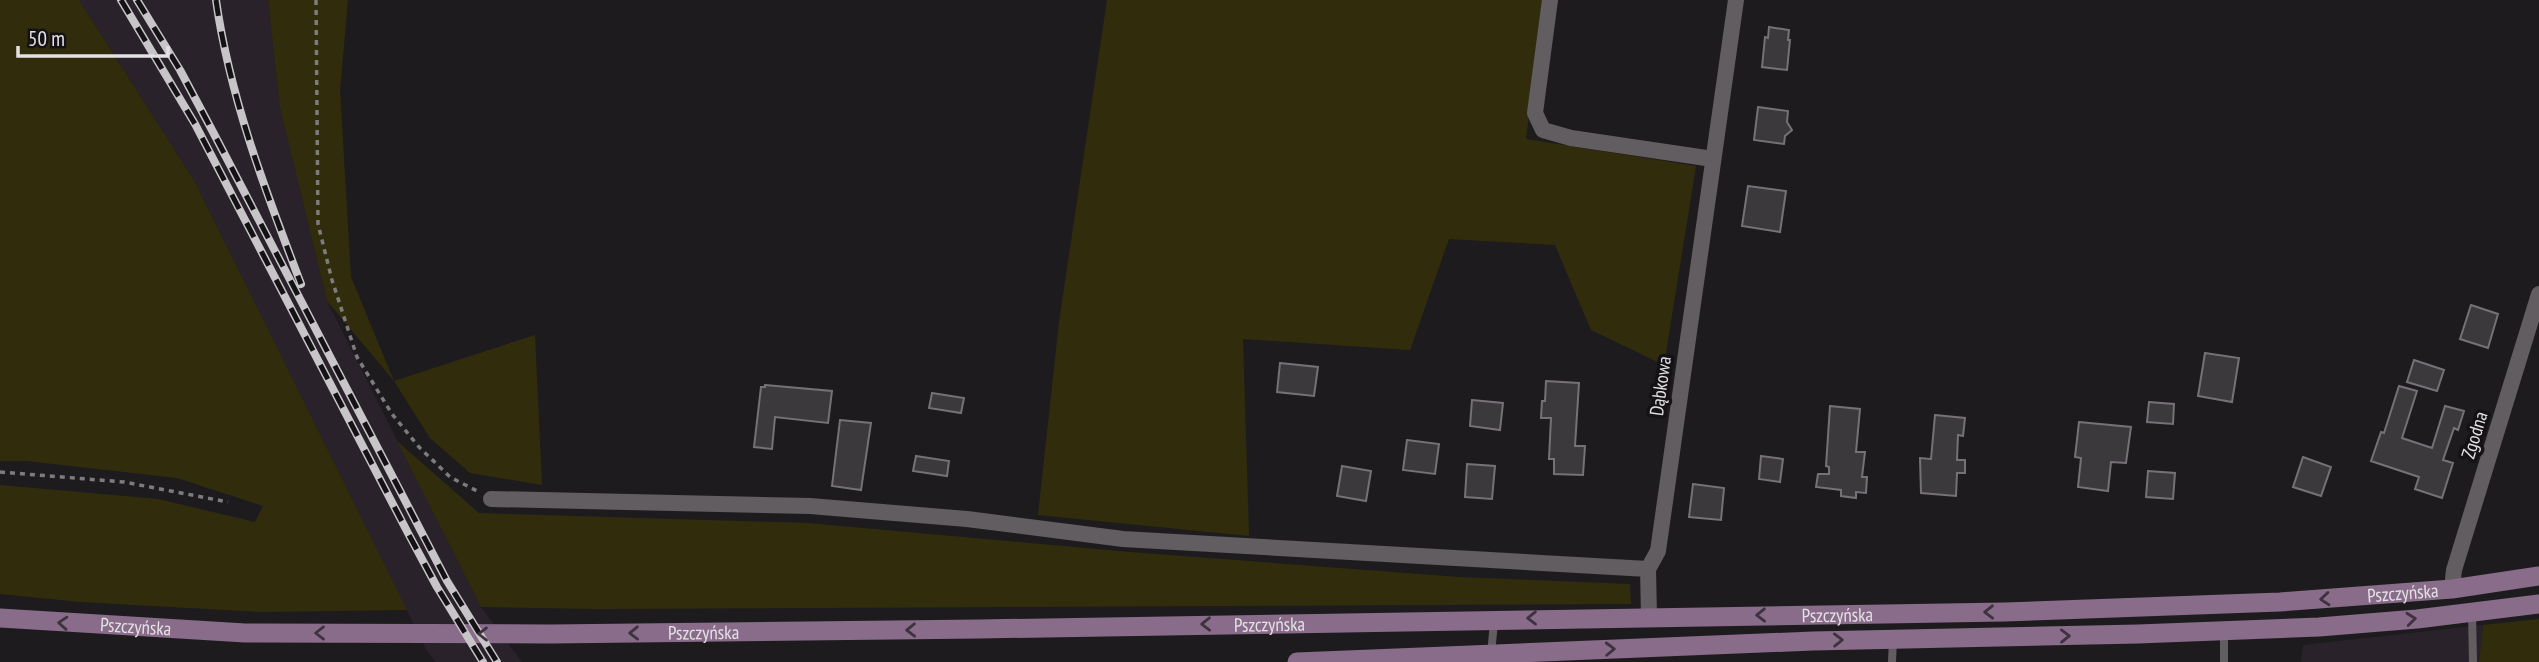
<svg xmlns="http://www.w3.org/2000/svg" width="2539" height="662" font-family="'PT Sans Narrow',sans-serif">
	<rect width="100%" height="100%" fill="#1e1b1f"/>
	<path fill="#29222a" d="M 79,0 L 268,0 L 280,108 L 327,301 L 481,607 L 522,662 L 436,662 L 427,651 L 195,182 Z
		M 2483,625 L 2479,662 L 2301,662 L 2303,645 Z"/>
	<path fill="#312d0c" d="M 0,0 L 79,0 L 195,182 L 407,610 L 260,612 L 81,602 L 0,594 L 0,485 L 158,499 L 255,522 L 263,506 L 177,478 L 27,461 L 0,461 Z
		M 268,0 L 348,0 L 340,90 L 351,277 L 394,381 L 535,335 L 542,485 L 470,473 L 430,438 L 394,381 L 327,301 L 280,108 Z
		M 1107,0 L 1543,0 L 1526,139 L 1696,166 L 1664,365 L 1591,330 L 1555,245 L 1449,239 L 1410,350 L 1243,339 L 1249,536 L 1038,515 L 1059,322 Z
		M 397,441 L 479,513 L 808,523 L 1130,552 L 1459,577 L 1630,584 L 1631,604 L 598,609 L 481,607 Z
		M 2539,619 L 2539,662 L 2479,662 L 2483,625 Z"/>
	<path fill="#3c393d" stroke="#757176" stroke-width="2" d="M 1769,27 L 1789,30 L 1788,40 L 1790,40 L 1787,70 L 1762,67 L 1765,37 L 1768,38 Z
		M 1758,107 L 1788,111 L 1787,122 L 1792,130 L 1785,136 L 1784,144 L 1754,140 Z
		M 1748,186 L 1786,191 L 1780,232 L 1742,226 Z
		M 2471,305 L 2498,314 L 2488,348 L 2460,339 Z
		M 2205,353 L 2239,358 L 2232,402 L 2198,396 Z
		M 2414,360 L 2444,370 L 2437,391 L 2407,382 Z
		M 1280,363 L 1318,367 L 1314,396 L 1277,392 Z
		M 1546,381 L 1579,383 L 1575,446 L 1585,446 L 1583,475 L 1554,474 L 1554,459 L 1549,459 L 1551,418 L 1541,418 L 1542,401 L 1545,401 Z
		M 765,385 L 832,391 L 828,423 L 775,417 L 772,449 L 754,447 L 761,387 L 765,387 Z
		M 2399,386 L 2417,391 L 2402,438 L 2432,448 L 2445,406 L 2464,411 L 2458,430 L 2454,428 L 2443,460 L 2453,463 L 2442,498 L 2415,489 L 2419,477 L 2371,461 L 2381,432 L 2384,433 Z
		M 932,393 L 964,398 L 961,413 L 929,408 Z
		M 1472,400 L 1503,403 L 1500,430 L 1470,426 Z
		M 2149,402 L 2174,404 L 2173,424 L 2147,422 Z
		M 1830,406 L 1860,409 L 1856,452 L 1865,452 L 1862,477 L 1867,477 L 1866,493 L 1856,492 L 1856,498 L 1841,496 L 1841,490 L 1816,487 L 1818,474 L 1829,474 L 1829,467 L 1826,466 Z
		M 1935,415 L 1965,418 L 1963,436 L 1958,435 L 1957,460 L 1965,460 L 1965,473 L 1957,473 L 1956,496 L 1921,493 L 1920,458 L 1931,459 Z
		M 840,420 L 871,423 L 861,490 L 832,486 Z
		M 2079,422 L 2131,427 L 2126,463 L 2111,462 L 2108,491 L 2078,487 L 2081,458 L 2075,457 Z
		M 1407,440 L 1439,444 L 1435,474 L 1403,470 Z
		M 916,456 L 949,461 L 947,476 L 913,471 Z
		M 1761,456 L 1783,459 L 1780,482 L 1759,479 Z
		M 2303,457 L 2331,467 L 2321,496 L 2293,487 Z
		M 1467,464 L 1495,466 L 1492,499 L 1465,497 Z
		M 1342,466 L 1371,471 L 1366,501 L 1337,496 Z
		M 2148,471 L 2175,473 L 2173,499 L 2146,497 Z
		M 1693,484 L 1724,488 L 1721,520 L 1689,517 Z"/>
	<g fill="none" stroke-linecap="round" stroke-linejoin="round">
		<path stroke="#7e7b7e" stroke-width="3.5" stroke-dasharray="5 5" stroke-linecap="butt" d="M 316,0 L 318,224 L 332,280 L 357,357 L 392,414 L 419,447 L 450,477 L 477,491
			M 0,472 L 124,482 L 228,502"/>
		<path stroke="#615d61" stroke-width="8" d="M 2472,613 L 2473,662
			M 1491,654 L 1494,622
			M 1892,662 L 1893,639
			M 2224,662 L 2224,631"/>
		<path stroke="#615d61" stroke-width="16" d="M 1550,0 L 1535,113 L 1543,130 L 1571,138 L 1713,159
			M 491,499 L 810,506 L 967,519 L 1123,539 L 1648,569
			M 2452,589 L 2454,570 L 2539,294
			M 1649,616 L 1648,569 L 1658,551 L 1736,0"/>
		<g stroke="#886c8a" stroke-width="19">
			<path id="s1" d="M 0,618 L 245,633 L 551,634 L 979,629 L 2005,612 L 2280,602 L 2452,589 L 2539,576"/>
			<path d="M 1297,662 L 1813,641 L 2138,634 L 2319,627 L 2417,619 L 2539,604"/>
		</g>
		<g stroke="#c8c5c8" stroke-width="8">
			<path id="rail" d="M 121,0 L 195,124 L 409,535 L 437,587 L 483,662
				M 137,0 L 180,70 L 213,132 L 447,581 L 497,662
				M 216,0 C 230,99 266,192 301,284"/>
		</g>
		<use href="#rail" stroke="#151215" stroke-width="5" stroke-dasharray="16" stroke-linecap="butt"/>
	</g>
	<defs><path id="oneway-chevron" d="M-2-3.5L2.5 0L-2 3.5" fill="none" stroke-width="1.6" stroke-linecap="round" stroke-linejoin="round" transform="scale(1.75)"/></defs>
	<g stroke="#3d323e">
		<use href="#oneway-chevron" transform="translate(2325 599) rotate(175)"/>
		<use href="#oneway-chevron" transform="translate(1989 612) rotate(179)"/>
		<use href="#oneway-chevron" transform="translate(1761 615) rotate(179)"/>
		<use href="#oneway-chevron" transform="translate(1532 618) rotate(179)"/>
		<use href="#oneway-chevron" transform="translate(2411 619) rotate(-6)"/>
		<use href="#oneway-chevron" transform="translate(63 623) rotate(-176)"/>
		<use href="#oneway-chevron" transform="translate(1206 624) rotate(179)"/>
		<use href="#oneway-chevron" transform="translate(911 630) rotate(179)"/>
		<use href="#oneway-chevron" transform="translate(320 633) rotate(-180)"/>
		<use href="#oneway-chevron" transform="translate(634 633) rotate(179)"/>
		<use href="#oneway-chevron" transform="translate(483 634) rotate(-180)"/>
		<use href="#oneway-chevron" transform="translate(2065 636) rotate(-1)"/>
		<use href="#oneway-chevron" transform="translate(1838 640) rotate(-1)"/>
		<use href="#oneway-chevron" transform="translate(1610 649) rotate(-2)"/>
	</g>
	<g text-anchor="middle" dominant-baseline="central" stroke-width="7" stroke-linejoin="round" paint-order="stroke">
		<g font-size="19" fill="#e4e1e4" stroke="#151215">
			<text transform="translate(1660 386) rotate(-82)">Dąbkowa</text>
			<text transform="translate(2474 435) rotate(-73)">Zgodna</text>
			<text stroke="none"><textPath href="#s1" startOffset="2404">Pszczyńska</textPath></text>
			<text stroke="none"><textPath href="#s1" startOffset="1838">Pszczyńska</textPath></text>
			<text stroke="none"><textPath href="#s1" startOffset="1270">Pszczyńska</textPath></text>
			<text stroke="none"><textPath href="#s1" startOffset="136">Pszczyńska</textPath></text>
			<text stroke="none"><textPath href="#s1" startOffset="704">Pszczyńska</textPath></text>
		</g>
	</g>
	<path d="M18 46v10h150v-10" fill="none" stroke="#e4e1e4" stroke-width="3.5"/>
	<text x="28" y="46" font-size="21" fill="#e4e1e4" stroke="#151215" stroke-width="5" paint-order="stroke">50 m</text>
</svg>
